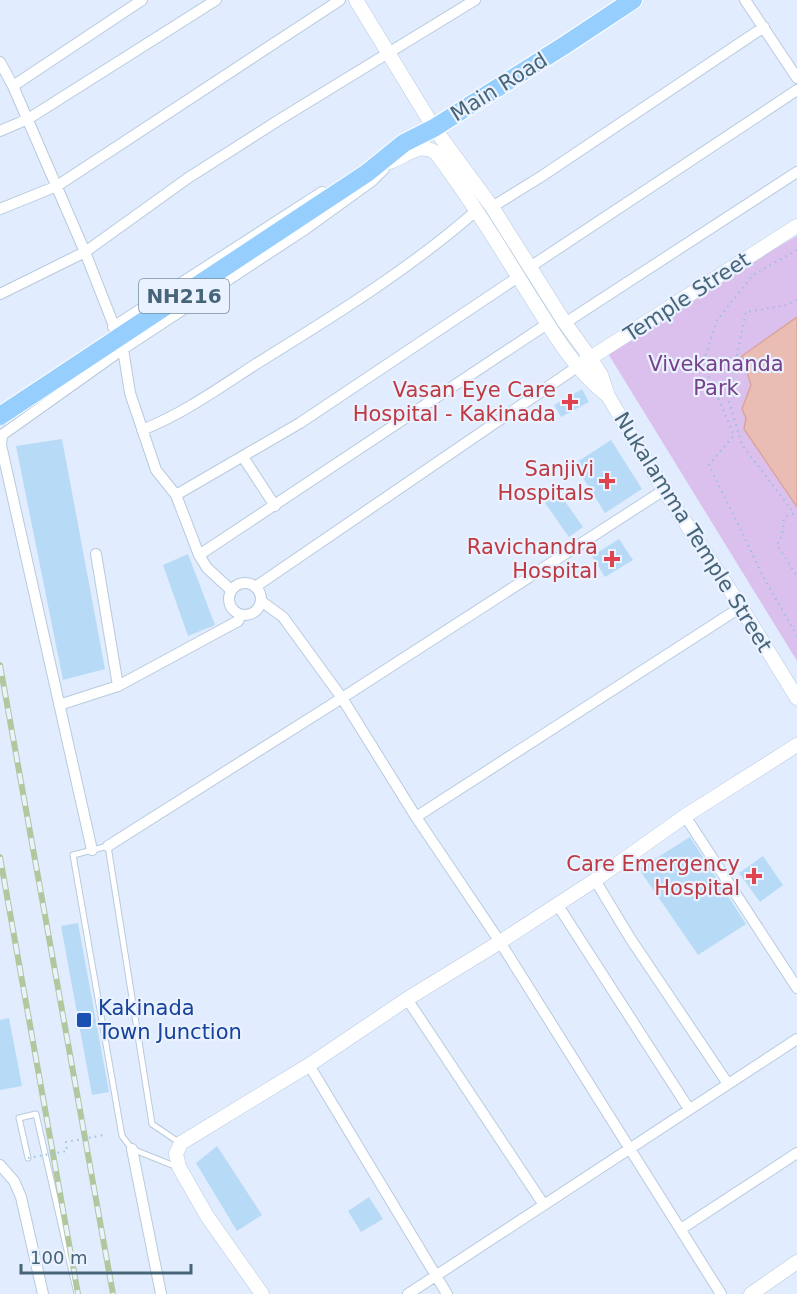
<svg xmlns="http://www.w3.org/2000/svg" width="797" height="1294" font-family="'DejaVu Sans',sans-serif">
	<rect width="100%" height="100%" fill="#e1ecfe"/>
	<path fill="#dbbfed" d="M 797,236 L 797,661 L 604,347 Z"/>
	<path fill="#e9bdb4" stroke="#dca59a" stroke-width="1.5" d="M 797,317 L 797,507 L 744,429 L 746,418 L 742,409 L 751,385 L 742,356 Z"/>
	<path fill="#b7dbf6" d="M 582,389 L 589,402 L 561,417 L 554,405 Z
		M 62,439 L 105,669 L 63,680 L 16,446 Z
		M 611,440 L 642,489 L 605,513 L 574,464 Z
		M 559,493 L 583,527 L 569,537 L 545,503 Z
		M 619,539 L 633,560 L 605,577 L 592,556 Z
		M 188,554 L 215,625 L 188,636 L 163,565 Z
		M 690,837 L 746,924 L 698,955 L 639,869 Z
		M 763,856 L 783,885 L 760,902 L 739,873 Z
		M 78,923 L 109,1092 L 92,1095 L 61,926 Z
		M 9,1018 L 22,1086 L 0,1090 L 0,1020 Z
		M 217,1146 L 262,1215 L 237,1231 L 196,1163 Z
		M 369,1197 L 383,1219 L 361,1232 L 348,1211 Z"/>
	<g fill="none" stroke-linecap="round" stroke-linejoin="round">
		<g stroke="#b7cbde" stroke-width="7">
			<path id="service" d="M 28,1158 L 19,1118 L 36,1114 L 77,1294
				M 177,1167 L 132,1149 L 122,1136 L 73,855 L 108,846 L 152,1124 L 180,1143"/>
		</g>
		<g stroke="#b7cbde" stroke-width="12">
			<path id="minor" d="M 745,0 L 797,78
				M 0,62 L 13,86 L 85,252 L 123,349 L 130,393 L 156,470 L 176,495 L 199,555 L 207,568 L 231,590
				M 13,86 L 142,0
				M 0,131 L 28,119 L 216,0
				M 492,207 L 542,176 L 764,27
				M 0,209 L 57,186 L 340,0
				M 530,267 L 797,90
				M 0,294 L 85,252 L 188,178 L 282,118 L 475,0
				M 565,323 L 797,172
				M 113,327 L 322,192
				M 142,430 C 183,414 219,388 256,364 C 332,317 410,269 477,210
				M 243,457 L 275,506
				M 176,495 L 300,423 L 518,277
				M 96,554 L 118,686
				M 199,555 L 547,324
				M229 599a16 16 0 1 1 32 0a16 16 0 1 1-32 0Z
				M 255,587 L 577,367
				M 261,601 L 283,617 L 342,698 L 416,817 L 500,942 L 721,1294
				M 59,705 L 118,686 L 238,621 L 241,615
				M 685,816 L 797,988
				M 416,817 L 741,607
				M 108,846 L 342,698 L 664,490
				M 92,850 L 1,445 L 2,435 L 123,349 L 307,228 L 372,181 L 384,169
				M 595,880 L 630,938 L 728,1084
				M 557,904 L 689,1109
				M 407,999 L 544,1205
				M 309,1065 L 447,1294
				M 132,1149 L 161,1294
				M 0,1165 L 14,1181 L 21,1197 L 43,1294
				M 681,1229 L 797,1153
				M 408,1294 L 797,1039"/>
		</g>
		<g stroke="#b7cbde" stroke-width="15">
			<path id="tertiary" d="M 356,0 L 434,128 L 492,207 L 565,323 L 591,359 L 601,375 L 608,396 L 664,490 L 741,607 L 797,698
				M 386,163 C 404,159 419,140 436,153 C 469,197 498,244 527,291 C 551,329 573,369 608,396
				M 584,362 L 797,226
				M 262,1294 L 207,1216 L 179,1167 L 176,1154 L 181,1143 L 309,1065 L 407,999 L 500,942 L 595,880 L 685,816 L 797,745
				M 751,1294 L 797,1262"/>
		</g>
		<g stroke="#fff" stroke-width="20">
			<path id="trunk" d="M 367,173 L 404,143 L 434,128 L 565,45 L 633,0"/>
		</g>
		<path stroke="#9ac0db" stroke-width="2" stroke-dasharray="1.5 4.5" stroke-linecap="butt" d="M 797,250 L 753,275 L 717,320 L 703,363 L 734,435 L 709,465 L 764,578 L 797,636
			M 797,300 L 787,305 L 746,312 L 728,398 L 742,445 L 794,513 L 784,518 L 782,536 L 777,545 L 797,576"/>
		<use href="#service" stroke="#fff" stroke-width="5"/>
		<use href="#minor" stroke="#fff" stroke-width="10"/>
		<use href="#tertiary" stroke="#fff" stroke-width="14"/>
		<use href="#trunk" stroke="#96cefe" stroke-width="18"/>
		<g stroke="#b1c89f" stroke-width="6">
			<path id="rail" d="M 0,665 L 113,1294
				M 0,857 L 78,1294"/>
		</g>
		<use href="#rail" stroke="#eaf1ff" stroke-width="4" stroke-dasharray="11" stroke-linecap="butt"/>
		<g stroke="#fff" stroke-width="20" stroke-linecap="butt">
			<path id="trunk-bridge" d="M 0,416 L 367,173"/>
		</g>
		<path stroke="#9ac0db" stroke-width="2" stroke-dasharray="1.5 4.5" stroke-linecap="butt" d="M 28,1158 L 67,1151 L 66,1142 L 104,1135"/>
		<use href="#trunk-bridge" stroke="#96cefe" stroke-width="18"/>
	</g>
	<g fill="#e0444e" stroke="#eaf1ff" stroke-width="2">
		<path d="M567 393h6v6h6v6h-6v6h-6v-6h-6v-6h6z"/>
		<path d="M604 472h6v6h6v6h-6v6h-6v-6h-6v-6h6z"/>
		<path d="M609 550h6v6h6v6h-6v6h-6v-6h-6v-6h6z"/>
		<path d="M751 867h6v6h6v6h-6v6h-6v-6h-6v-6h6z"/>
	</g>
	<rect fill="#1a4fb4" stroke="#eaf1ff" stroke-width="2" x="76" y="1012" width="16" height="16" rx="3"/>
	<g text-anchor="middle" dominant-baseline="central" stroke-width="4.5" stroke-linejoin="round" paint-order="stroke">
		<rect fill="#eaf1ff" stroke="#778fa0" stroke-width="1.5" x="139" y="279" width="90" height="34" rx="4.5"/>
		<g font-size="20" font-weight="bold" fill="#466578">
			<text x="184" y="296">NH216</text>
		</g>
		<g font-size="21" fill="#466578" stroke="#eaf1ff">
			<text transform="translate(499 87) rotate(-32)">Main Road</text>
			<text transform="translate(687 297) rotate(-33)">Temple Street</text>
			<text transform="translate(693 532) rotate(58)">Nukalamma Temple Street</text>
		</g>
		<g font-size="21" fill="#77428b" stroke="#eaf1ff">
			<text x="716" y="364">Vivekananda<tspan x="716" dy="24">Park</tspan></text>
		</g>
		<g font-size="21" fill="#be3a42" stroke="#eaf1ff" text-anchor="end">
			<text x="556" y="390">Vasan Eye Care<tspan x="556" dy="24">Hospital - Kakinada</tspan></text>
			<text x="594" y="469">Sanjivi<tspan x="594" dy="24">Hospitals</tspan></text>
			<text x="598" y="547">Ravichandra<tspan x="598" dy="24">Hospital</tspan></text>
			<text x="740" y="864">Care Emergency<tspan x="740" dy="24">Hospital</tspan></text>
		</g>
		<g font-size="21" fill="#164399" stroke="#eaf1ff" text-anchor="start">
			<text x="98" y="1008">Kakinada<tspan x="98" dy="24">Town Junction</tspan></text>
		</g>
	</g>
	<path d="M21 1264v9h170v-9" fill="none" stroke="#466578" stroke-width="3"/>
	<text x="30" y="1264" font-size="18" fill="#466578" stroke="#eaf1ff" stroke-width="4.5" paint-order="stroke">100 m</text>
</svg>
